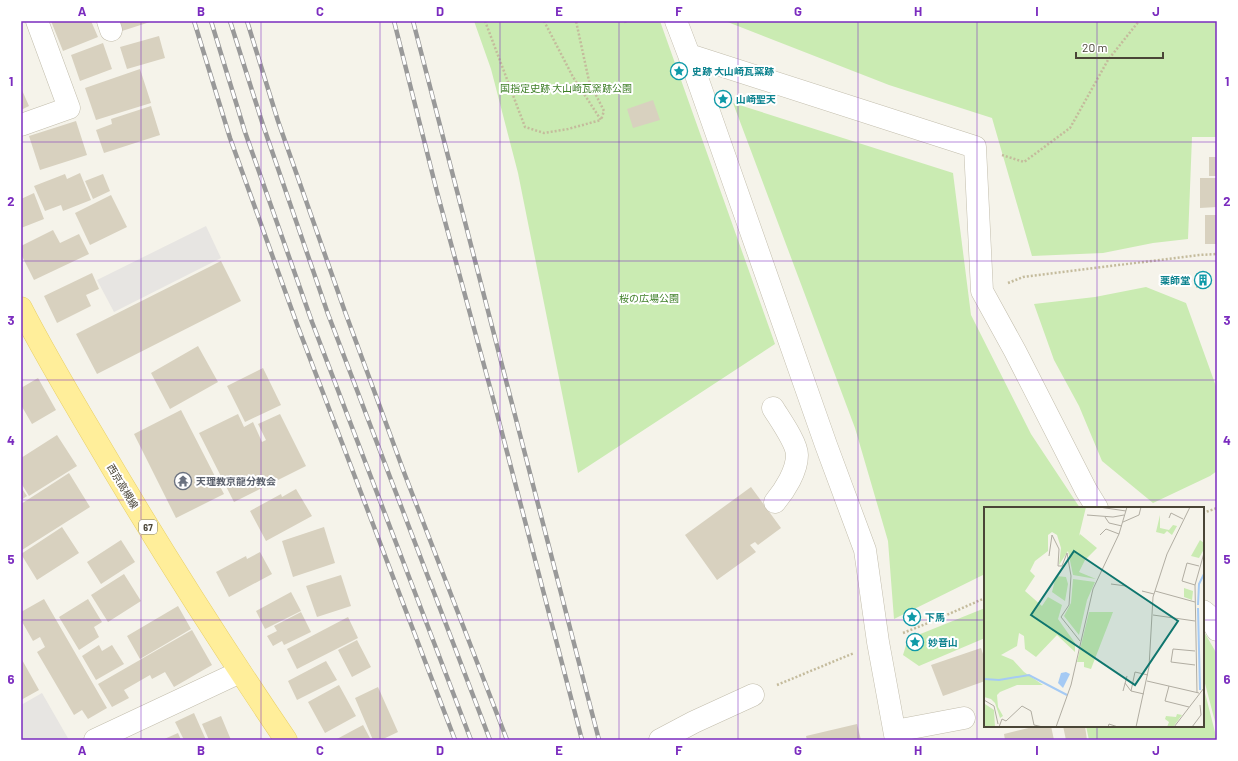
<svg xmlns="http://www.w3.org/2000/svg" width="1238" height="761" font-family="Barlow,'Noto Sans JP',sans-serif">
	<rect width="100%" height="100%" fill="#f5f3ea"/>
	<path fill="#caebb2" d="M 474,21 L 660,21 L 775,344 L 578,473 L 518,173 L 491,69 Z
		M 725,21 L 1217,21 L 1217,137 L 1192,137 L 1188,239 L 1153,243 L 1103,253 L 1032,256 L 992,118 L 889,85 Z
		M 733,103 L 953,173 L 971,315 L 1031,434 L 1080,508 L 985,508 L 985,574 L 894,619 L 888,541 L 855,428 Z
		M 1146,287 L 1186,303 L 1217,389 L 1217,471 L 1210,476 L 1153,503 L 1102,461 L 1079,406 L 1054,360 L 1034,304 L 1095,297 Z
		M 985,608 L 985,638 L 919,666 L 903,655 L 908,639 Z
		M 1203,630 L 1217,654 L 1217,729 L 1203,676 Z
		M 1203,685 L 1217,740 L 1089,740 L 1086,726 L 1203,726 Z"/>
	<path fill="#e7e5e2" d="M 206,226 L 221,258 L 114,312 L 97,280 Z
		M 42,693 L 69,740 L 21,740 L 21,705 Z"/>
	<path fill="#d8d1bf" d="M 51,21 L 91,21 L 98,37 L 63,51 Z
		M 120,21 L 153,21 L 122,31 Z
		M 159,36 L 165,58 L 127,69 L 120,47 Z
		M 103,43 L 112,69 L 80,81 L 71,55 Z
		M 140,69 L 151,103 L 96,120 L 85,88 Z
		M 21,88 L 29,106 L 21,110 Z
		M 653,100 L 660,120 L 633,128 L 627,109 Z
		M 151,106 L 160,135 L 104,153 L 96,130 L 112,124 L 111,119 Z
		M 76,121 L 87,155 L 40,170 L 29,136 Z
		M 1209,157 L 1217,157 L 1217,176 L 1209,176 Z
		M 80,173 L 91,200 L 63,211 L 61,205 L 45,211 L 34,186 L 65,174 L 67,179 Z
		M 103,174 L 110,191 L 93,199 L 85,181 Z
		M 1200,178 L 1217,178 L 1217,207 L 1200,208 Z
		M 34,193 L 44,219 L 21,228 L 21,199 Z
		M 111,195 L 127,227 L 90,245 L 75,213 Z
		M 1205,215 L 1217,215 L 1217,244 L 1205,244 Z
		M 53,230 L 60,243 L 79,234 L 89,254 L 34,280 L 21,254 L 21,246 Z
		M 221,261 L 241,301 L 97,374 L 76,334 Z
		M 92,273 L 99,289 L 86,295 L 91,306 L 57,323 L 44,296 Z
		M 1196,273 L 1209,273 L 1209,288 L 1196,288 Z
		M 198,346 L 218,382 L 170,409 L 151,373 Z
		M 263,368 L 281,405 L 245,422 L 227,386 Z
		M 38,378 L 56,410 L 32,424 L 21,405 L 21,388 Z
		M 181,410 L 224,494 L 176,518 L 134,434 Z
		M 238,414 L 244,427 L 253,422 L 262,442 L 266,440 L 258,424 L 280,414 L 306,466 L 234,502 L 199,433 Z
		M 57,435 L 77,466 L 29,496 L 21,483 L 21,458 Z
		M 69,473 L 90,507 L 22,550 L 21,547 L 21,527 L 22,526 L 21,524 L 21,504 Z
		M 21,487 L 27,496 L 21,500 Z
		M 751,487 L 781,528 L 758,545 L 755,542 L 750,545 L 756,552 L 717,580 L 685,535 Z
		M 296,489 L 312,516 L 266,541 L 250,511 L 281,494 L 282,497 Z
		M 62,527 L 79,553 L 37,580 L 21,554 Z
		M 324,527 L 335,563 L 293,577 L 282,541 Z
		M 121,540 L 135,562 L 101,584 L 87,562 Z
		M 260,552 L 272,574 L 229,597 L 216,572 L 246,556 L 247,559 Z
		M 124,574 L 141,601 L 108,622 L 91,595 Z
		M 341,575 L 351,606 L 317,617 L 306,586 Z
		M 291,592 L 301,611 L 265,629 L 256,611 Z
		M 44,599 L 107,708 L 88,719 L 82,710 L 74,715 L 37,652 L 45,647 L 40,637 L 33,641 L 21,620 L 21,612 Z
		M 88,599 L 102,622 L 94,627 L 99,637 L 79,650 L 59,617 Z
		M 178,606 L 191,629 L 140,659 L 127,636 Z
		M 301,612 L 311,632 L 284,645 L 282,641 L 273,646 L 267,636 L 277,631 L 274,626 Z
		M 348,617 L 358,638 L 297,669 L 287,649 Z
		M 192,630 L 212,665 L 174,687 L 165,672 L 152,679 L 150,675 L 124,690 L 129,698 L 112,707 L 98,684 Z
		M 357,640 L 371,667 L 352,677 L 338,650 Z
		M 99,645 L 102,651 L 112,645 L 124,664 L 96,680 L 82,656 Z
		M 981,648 L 985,660 L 985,681 L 943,696 L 931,665 Z
		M 21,658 L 39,690 L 21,700 Z
		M 326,661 L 337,680 L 297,700 L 288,681 Z
		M 339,685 L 356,716 L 325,733 L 308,702 Z
		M 378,687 L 398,732 L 381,740 L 373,740 L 355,698 Z
		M 194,713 L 206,740 L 184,740 L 175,722 Z
		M 221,716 L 231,740 L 209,740 L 202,724 Z
		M 857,724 L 861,740 L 807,740 L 806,736 Z
		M 363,725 L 371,740 L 335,740 Z
		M 1037,726 L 1051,726 L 1054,740 L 1005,740 L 1004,734 Z
		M 1063,726 L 1085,726 L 1087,740 L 1066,740 Z
		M 178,733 L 181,740 L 162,740 Z"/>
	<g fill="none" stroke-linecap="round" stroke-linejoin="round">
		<g stroke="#c2bdac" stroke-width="23">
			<path id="minor" d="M 108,21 L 111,30
				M 676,21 L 689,55 L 826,445 L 865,550 L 878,642 L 896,740
				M 689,55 L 975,147 L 982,291 L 1015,351 L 1086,490 L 1097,508
				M 21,125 L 69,108 L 37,21
				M 773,408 C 779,418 797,443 797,455 C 797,471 785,490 775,502
				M 1203,611 L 1209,616 L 1217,630
				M 895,731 L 964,718
				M 95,740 L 240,672
				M 660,740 L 694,722 L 753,695"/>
		</g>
		<g stroke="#e9d065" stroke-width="23">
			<path id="major" d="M 21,308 C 43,351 68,393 93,435 C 154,539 218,640 286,740"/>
		</g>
		<path stroke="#c4bb9c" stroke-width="2.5" stroke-dasharray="2 2" stroke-linecap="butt" d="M 485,21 L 525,127 L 544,133 L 568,129 L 601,120
			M 544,21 L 573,77 L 601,120 L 604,111 L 589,81 L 576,21
			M 625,21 L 626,23
			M 1002,155 L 1024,162 L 1070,128 L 1108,60 L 1139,21
			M 1008,283 L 1023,277 L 1199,255 L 1217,254
			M 1203,513 L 1217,508
			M 903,633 L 933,621 L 985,598
			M 777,685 L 854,653"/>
		<use href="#minor" stroke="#fff" stroke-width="22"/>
		<use href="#major" stroke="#ffee9a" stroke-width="22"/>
		<g stroke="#999" stroke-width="4.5">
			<path id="rail" d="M 194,21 L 230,138 L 298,327 L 455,740
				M 211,21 L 245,132 L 312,322 L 471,740
				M 230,21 L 263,125 L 328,314 L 490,740
				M 247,21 L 278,121 L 344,309 L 405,475 L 507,740
				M 394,21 L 437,192 L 494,402 L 582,740
				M 413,21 L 599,740"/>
		</g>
		<use href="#rail" stroke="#fff" stroke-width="3" stroke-dasharray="9" stroke-linecap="butt"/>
	</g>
	<path fill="none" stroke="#7b2cbf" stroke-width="1" stroke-opacity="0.55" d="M 141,21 L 141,740M 261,21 L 261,740M 380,21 L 380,740M 500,21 L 500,740M 619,21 L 619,740M 738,21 L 738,740M 858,21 L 858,740M 977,21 L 977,740M 1097,21 L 1097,508M 21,142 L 1217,142M 21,261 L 1217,261M 21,380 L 1217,380M 21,500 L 1217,500M 21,620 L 985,620M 1203,620 L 1217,620M 1097,726 L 1097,740"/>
	<defs>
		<g id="sight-ring" transform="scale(0.9)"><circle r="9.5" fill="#fff" stroke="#0f9aa8" stroke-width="1.5"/><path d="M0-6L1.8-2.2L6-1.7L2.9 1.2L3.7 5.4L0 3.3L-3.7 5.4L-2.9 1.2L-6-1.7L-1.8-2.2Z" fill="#0f9aa8"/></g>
		<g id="building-ring" transform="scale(0.9)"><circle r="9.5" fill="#fff" stroke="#0f9aa8" stroke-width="1.5"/><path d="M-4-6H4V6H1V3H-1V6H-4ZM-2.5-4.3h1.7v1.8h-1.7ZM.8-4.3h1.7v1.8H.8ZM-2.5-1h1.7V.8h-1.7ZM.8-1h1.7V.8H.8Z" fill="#0f9aa8"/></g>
		<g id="temple-ring" transform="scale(0.9)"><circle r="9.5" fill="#fff" stroke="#6b7280" stroke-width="1.5"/><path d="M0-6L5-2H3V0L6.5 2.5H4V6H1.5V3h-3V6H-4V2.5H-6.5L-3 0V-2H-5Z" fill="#6b7280"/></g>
	</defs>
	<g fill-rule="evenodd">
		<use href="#sight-ring" x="679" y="71"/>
		<use href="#sight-ring" x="723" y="99"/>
		<use href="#building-ring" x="1203" y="280"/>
		<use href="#temple-ring" x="183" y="481"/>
		<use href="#sight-ring" x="912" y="617"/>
		<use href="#sight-ring" x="915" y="642"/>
	</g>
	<g text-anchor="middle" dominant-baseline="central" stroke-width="4" stroke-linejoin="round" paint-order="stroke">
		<rect fill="#fff" stroke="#807d73" stroke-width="1" x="139" y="520" width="18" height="14" rx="3"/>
		<g font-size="9" font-weight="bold" fill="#4a4537">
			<text x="148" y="527">67</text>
		</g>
		<g font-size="10" font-weight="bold" fill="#0d838f" stroke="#fff" text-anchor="start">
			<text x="692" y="71">史跡 大山崎瓦窯跡</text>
			<text x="736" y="99">山崎聖天</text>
			<text x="1190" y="280" text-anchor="end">薬師堂</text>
			<text x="925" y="617">下馬</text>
			<text x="928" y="642">妙音山</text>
		</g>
		<g font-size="10" fill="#3e7f27" stroke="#fff">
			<text x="566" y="88">国指定史跡 大山崎瓦窯跡公園</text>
			<text x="649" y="298">桜の広場公園</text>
		</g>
		<g font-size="10" font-weight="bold" fill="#5b616d" stroke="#fff" text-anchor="start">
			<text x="196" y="481">天理教京龍分教会</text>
		</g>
		<g font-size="10" fill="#4a4537" stroke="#fff">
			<text transform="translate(123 486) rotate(59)">西京高槻線</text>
		</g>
	</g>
	<g transform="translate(984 507)">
		<rect width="220" height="220" fill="#f5f3ea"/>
		<path d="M 0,0 L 102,0 L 95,29 L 96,27 L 113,41 L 101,53 L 95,65 L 112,72 L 89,68 L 84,44 L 75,58 L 77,41 L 73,28 L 68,25 L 64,28 L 64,44 L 51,54 L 46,64 L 51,69 L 41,84 L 58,99 L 64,90 L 78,98 L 74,112 L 91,136 L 91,145 L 73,128 L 52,150 L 41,142 L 40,129 L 35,126 L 33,139 L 17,148 L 29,153 L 40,165 L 59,178 L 33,178 L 16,185 L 13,188 L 14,200 L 19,209 L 16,211 L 11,196 L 7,192 L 0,190 ZM 176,8 L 176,21 L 185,23 L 189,18 L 193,19 L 188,28 L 183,24 L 180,27 L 172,25 ZM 216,33 L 220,36 L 220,42 L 215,51 L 207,49 ZM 72,69 L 82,70 L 84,77 L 81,94 L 68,85 ZM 89,72 L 111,75 L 103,93 L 95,128 L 80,109 L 87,96 ZM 200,81 L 209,84 L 208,93 L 200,90 ZM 105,105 L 129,105 L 107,162 L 100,160 L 100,155 L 93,155 ZM 1,197 L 10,203 L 11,220 L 0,220 ZM 193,207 L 198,208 L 189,220 L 183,220 L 185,215 L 181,212 L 182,209 L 192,210 Z" fill="#caebb2"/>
		<path d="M 82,165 L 86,167 L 79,181 L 74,176 L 77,166 Z" fill="#a5caf4"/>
		<path fill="none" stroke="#a5caf4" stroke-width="2" d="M 214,98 L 215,77 L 220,67M 214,101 L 216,183M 0,172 L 15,173 L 45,168 L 83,188"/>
		<path fill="none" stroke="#b1ada2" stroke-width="1" d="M 115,0 L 142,4M 103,8 L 129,10 L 140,8M 121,10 L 125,16 L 138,19M 185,11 L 187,6 L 199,12M 139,15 L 155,8 L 157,0M 116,28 L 122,22 L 135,27M 65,49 L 68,28 L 75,42 L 74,59 L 78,59 L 83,46 L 87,69 L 85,98 L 77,110 L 96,134M 127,77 L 142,79M 211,78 L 198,74 L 203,56 L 215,59M 158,84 L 170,87M 171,84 L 211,95M 169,108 L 211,114M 211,144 L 189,142 L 187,155 L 211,158M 163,174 L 215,186M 141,176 L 147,184 L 160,187M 185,179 L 181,194 L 205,200M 139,184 L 143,169M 147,184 L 151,165 L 164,168M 213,186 L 211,78 L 220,46M 0,193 L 10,199 L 14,217M 15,220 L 18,212 L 22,214 L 38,199 L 47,204 L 50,218 L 59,220M 72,220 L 87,178 L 109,82 L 135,27 L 143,0M 124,220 L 125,217 L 134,220M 152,220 L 165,160 L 169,90 L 183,47 L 206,0M 190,220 L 220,181M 208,220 L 217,208 L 216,198"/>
		<path fill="#0f766e" fill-opacity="0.15" stroke="#0f766e" stroke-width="2" d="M 90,44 L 194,114 L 151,178 L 47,108 Z"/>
		<rect width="220" height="220" fill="none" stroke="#4a4537" stroke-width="2"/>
	</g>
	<rect width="1238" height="761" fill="none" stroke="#ffffff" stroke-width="44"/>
	<path d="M1076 52v6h87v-6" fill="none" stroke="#4a4537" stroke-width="2"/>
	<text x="1082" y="52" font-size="12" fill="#4a4537" stroke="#ffffff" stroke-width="3" paint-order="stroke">20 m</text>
	<rect x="22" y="22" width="1194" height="717" fill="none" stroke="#7b2cbf" stroke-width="1.5"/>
	<g font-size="13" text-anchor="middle" font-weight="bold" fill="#7b2cbf">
		<text x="82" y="16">A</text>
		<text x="201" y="16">B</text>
		<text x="320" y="16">C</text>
		<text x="440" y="16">D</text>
		<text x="559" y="16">E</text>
		<text x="679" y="16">F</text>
		<text x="798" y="16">G</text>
		<text x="918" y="16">H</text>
		<text x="1037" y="16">I</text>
		<text x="1156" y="16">J</text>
		<text x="11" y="86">1</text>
		<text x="1227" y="86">1</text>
		<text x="11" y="206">2</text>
		<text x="1227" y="206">2</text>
		<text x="11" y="325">3</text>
		<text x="1227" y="325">3</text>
		<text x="11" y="445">4</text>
		<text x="1227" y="445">4</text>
		<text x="11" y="564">5</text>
		<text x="1227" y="564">5</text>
		<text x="11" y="684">6</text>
		<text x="1227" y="684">6</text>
		<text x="82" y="755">A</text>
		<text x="201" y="755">B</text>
		<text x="320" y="755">C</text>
		<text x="440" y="755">D</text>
		<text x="559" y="755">E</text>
		<text x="679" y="755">F</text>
		<text x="798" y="755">G</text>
		<text x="918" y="755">H</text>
		<text x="1037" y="755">I</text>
		<text x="1156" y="755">J</text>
	</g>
</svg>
